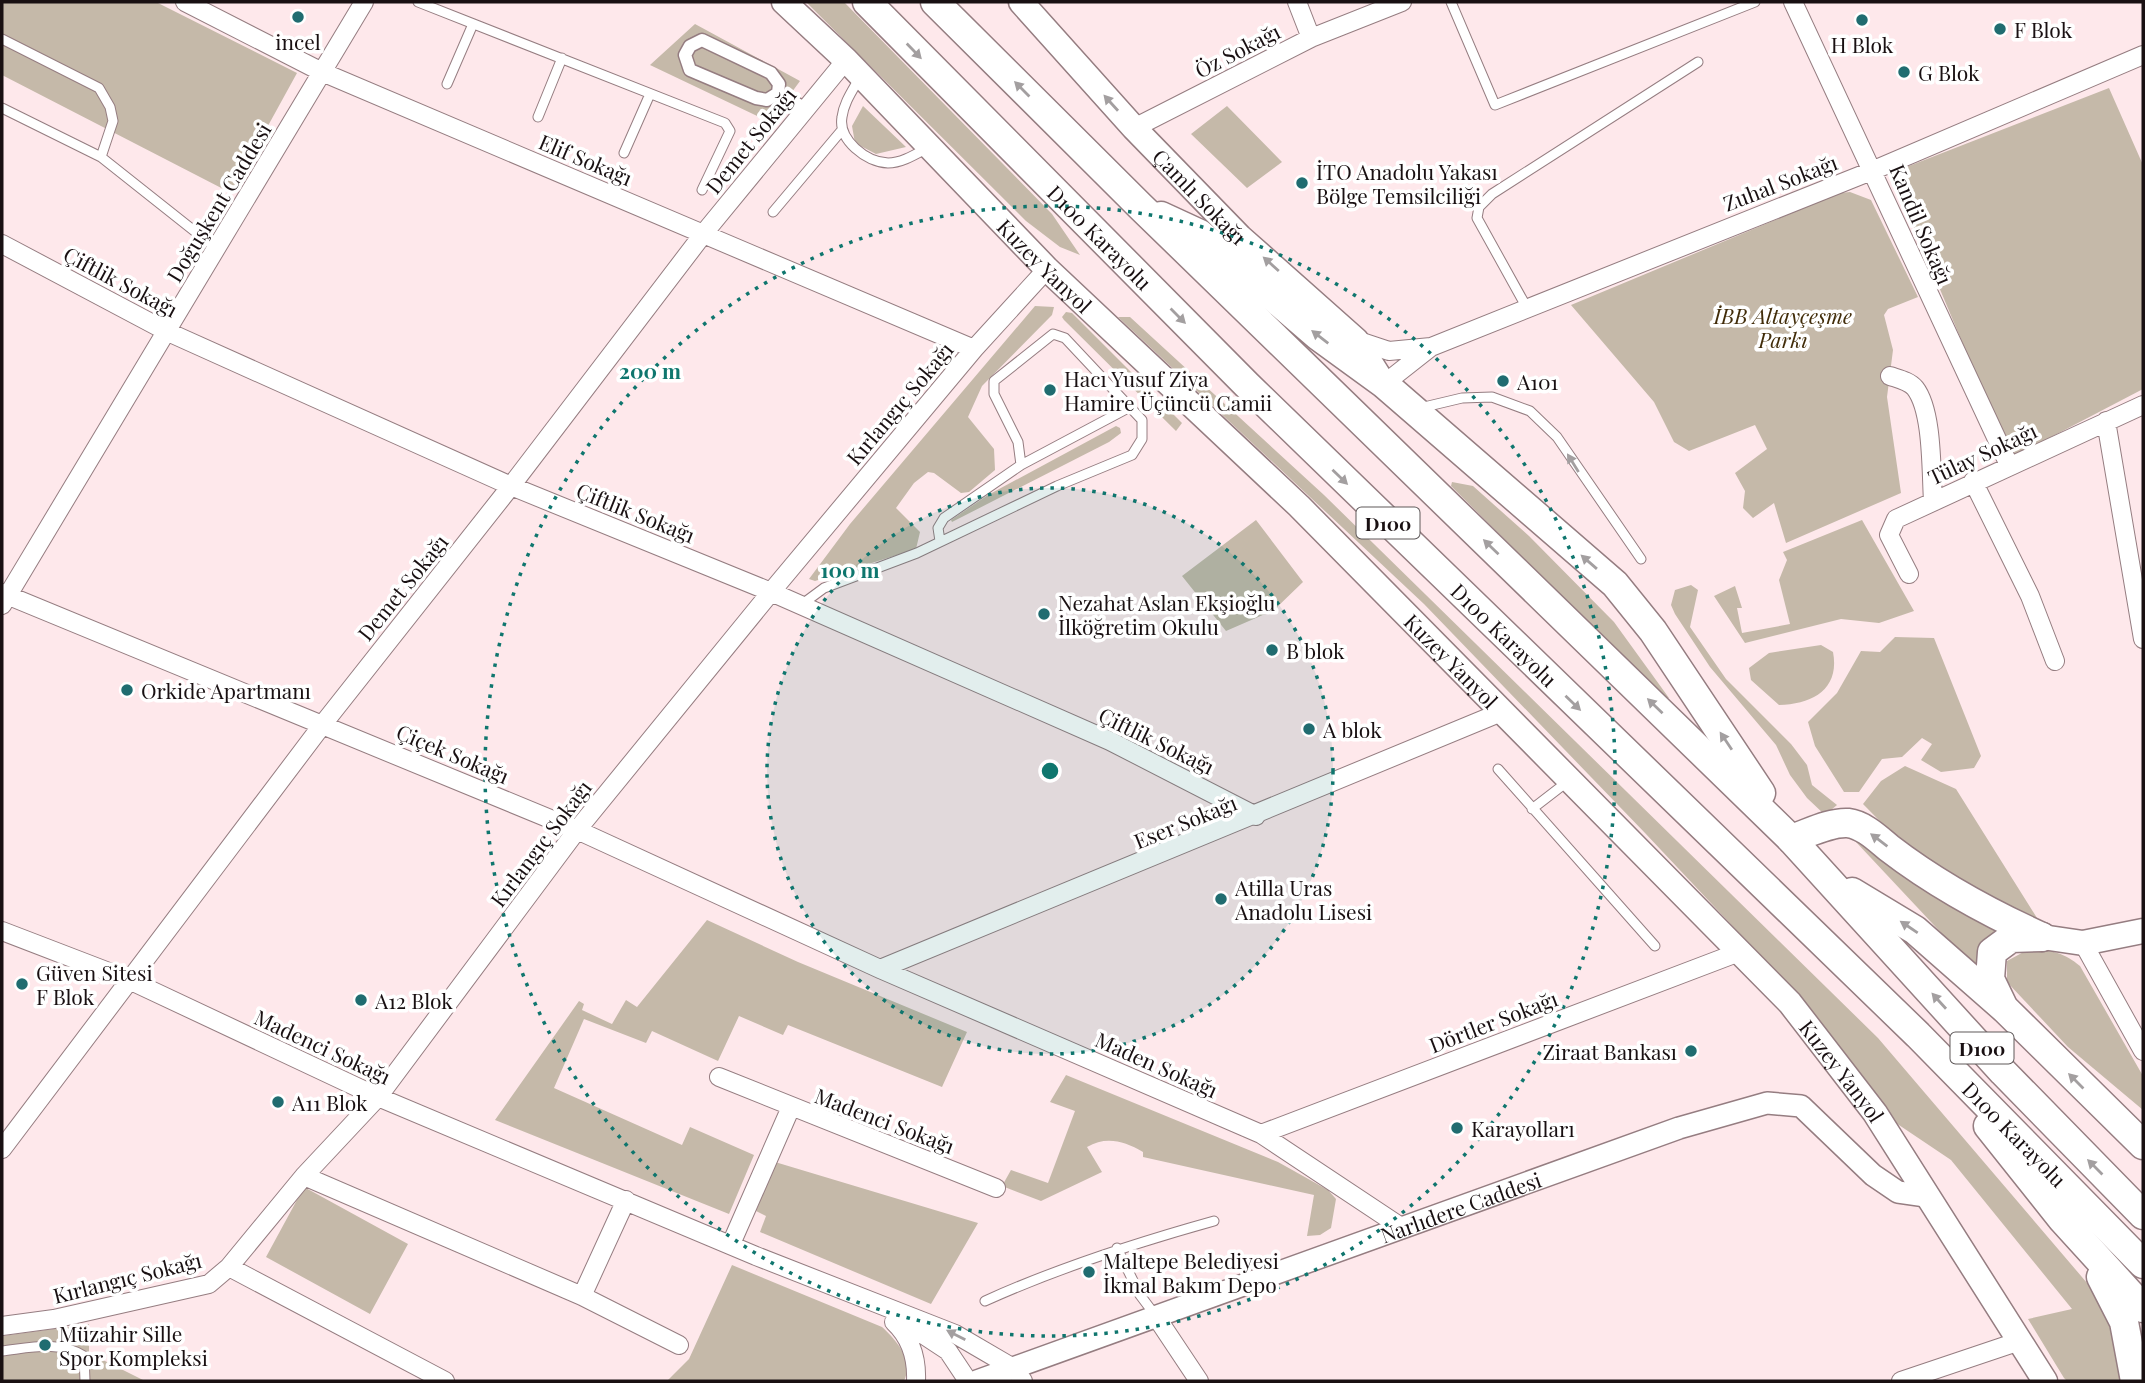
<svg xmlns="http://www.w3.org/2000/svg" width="2145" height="1383" font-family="'Playfair Display',serif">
	<rect width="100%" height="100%" fill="#fee8eb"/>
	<path fill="#c5b9a9" d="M 2,2 L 156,2 L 297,73 L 231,193 L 2,75 Z
		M 806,2 L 844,2 L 1052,214 L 1080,255 L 1060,247 L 1026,221 Z
		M 695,24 L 800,81 L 770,122 L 650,65 Z
		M 2109,88 L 2143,165 L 2143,389 L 2011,458 L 1891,173 Z
		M 863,106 L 906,147 L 876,154 L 855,143 L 852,126 Z
		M 1227,106 L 1282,162 L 1247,188 L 1191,134 Z
		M 1850,192 L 1871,200 L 1918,297 L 1888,309 L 1884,315 L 1893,350 L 1887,397 L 1901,493 L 1786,543 L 1774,503 L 1753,518 L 1743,508 L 1745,491 L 1735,473 L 1767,449 L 1755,425 L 1689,451 L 1674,442 L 1654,402 L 1571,305 L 1840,193 Z
		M 1035,306 L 1054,307 L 1052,315 L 982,386 L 968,417 L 994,449 L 995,470 L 969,492 L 961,493 L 934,473 L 928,472 L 914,483 L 896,508 L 920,532 L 916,549 L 815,581 L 809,579 L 850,524 Z
		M 1066,312 L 1072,313 L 1182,423 L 1176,431 L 1064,320 L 1062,317 Z
		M 1118,317 L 1130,317 L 1324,495 L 1878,1038 L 2099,1297 L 2116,1331 L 2123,1381 L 2067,1381 L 2064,1378 L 2028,1319 L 2072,1309 L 1951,1160 L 1890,1119 L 1803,1001 L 1645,833 L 1424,604 Z
		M 1116,426 L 1120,428 L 1121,433 L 1109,442 L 952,522 L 951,520 L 988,495 Z
		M 1452,482 L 1473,486 L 1529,536 L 1614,622 L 1669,698 L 1663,697 L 1451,486 Z
		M 1256,520 L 1303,582 L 1274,610 L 1226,631 L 1182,576 Z
		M 1862,520 L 1914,611 L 1879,623 L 1841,619 L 1745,643 L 1714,596 L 1735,586 L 1742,608 L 1737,608 L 1742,633 L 1790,624 L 1779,580 L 1787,560 L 1783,552 Z
		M 1691,585 L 1698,590 L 1690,627 L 1726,679 L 1791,744 L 1807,765 L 1812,785 L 1837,805 L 1825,815 L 1807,798 L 1790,775 L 1776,745 L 1710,667 L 1675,614 L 1671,605 L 1675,590 Z
		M 1895,637 L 1934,638 L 1981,756 L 1974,768 L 1941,772 L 1921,760 L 1932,744 L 1922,738 L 1902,757 L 1882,759 L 1859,792 L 1844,792 L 1815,746 L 1808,722 L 1837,693 L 1861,651 L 1880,652 Z
		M 1821,645 L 1833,652 C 1840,689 1813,704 1779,705 L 1751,680 L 1749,668 L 1769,653 Z
		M 1905,766 L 1956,789 L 2042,926 L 1922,864 L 1863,804 L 1881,781 Z
		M 1856,842 L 1863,843 L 2006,927 L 1976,970 Z
		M 707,920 L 798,962 L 967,1032 L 942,1087 L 788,1025 L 783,1035 L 739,1016 L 718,1061 L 652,1031 L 646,1043 L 584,1019 L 554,1088 L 682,1145 L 690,1127 L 754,1155 L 729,1214 L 495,1120 L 579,1001 L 584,1004 L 582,1010 L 612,1024 L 626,1000 L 637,1007 Z
		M 2029,949 C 2050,950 2064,952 2080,966 L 2143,1076 L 2143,1110 L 2068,1047 L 2007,982 L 2007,961 Z
		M 1066,1075 L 1278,1162 L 1328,1190 L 1336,1199 L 1331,1228 L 1320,1235 L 1307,1236 L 1314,1195 L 1143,1157 L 1143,1152 C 1124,1141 1106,1136 1087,1147 L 1102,1172 L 1041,1201 L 1002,1186 L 1011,1170 L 1048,1183 L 1075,1111 L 1050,1102 Z
		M 775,1162 L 978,1223 L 931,1304 L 760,1232 L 766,1216 L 756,1211 Z
		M 304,1187 L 408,1244 L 370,1314 L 266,1257 Z
		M 732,1265 L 882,1327 C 897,1341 914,1360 904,1381 L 667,1381 L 689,1359 Z
		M 89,1324 L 89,1353 L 145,1381 L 2,1381 L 2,1336 Z"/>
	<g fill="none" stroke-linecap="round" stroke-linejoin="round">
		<g stroke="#957d81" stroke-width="11">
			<path id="service" d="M 418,2 L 725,123 L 730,131 L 702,190
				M 1451,2 L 1495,105 L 1755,2
				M 2,39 L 99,88 L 110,107 L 113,121 L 101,157
				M 860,77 C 853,90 844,102 842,117 C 838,140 866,162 888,163 C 902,163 916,154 929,147
				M 447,84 L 473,24
				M 2,108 L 101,157 L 217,249
				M 538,117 L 562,58
				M 624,153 L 650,94
				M 773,212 L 842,130
				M 1527,308 L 1477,218 L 1479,207 L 1492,194 L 1698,62
				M 1420,408 L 1462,398 L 1492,397 L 1530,411 L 1557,437 L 1641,559
				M 1021,465 L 1130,407
				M 801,605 L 824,588 L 917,553 L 1057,486 L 1132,455 L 1142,439 L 1142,420 L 1065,338 L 1053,334 L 994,381 L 994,394 L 1018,442 L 1021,465 L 944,518 L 938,528 L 940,541
				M 1498,769 L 1655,946
				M 1532,809 L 1567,782
				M 1117,1248 L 1140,1295 L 1155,1315
				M 985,1301 C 1060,1267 1135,1243 1214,1221
				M 2,1351 C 29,1348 60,1340 84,1356 L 85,1381"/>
		</g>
		<g stroke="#957d81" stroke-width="15">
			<path id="pedestrian" d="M 778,93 L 767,100 L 756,98 L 690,70 L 685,55 L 690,46 L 702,40 L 771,73 L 779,84 L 778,93 L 804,108"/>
		</g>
		<g stroke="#957d81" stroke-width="20">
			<path id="minor" d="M 185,2 L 322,72 L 974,349
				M 1297,2 L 1311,38
				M 1793,2 L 2009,465
				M 1134,128 L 1311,38 L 1402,2
				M 2,244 L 168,332 L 511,486 L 771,592 L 1110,741 L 1256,816
				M 1356,340 L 1389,351 L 1431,347 L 1384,384
				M 1431,347 L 1874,170 L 2143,55
				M 1890,376 C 1899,379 1909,381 1915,388 C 1933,411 1931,471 1933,501
				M 2106,421 L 2143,639
				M 1973,481 L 2030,596 L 2055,661
				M 1909,574 L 1889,535 L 1896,519 L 2143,405
				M 2,593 L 577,830 L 880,969 L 1261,1134 L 1401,1227
				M 2,605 L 364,2
				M 2,931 L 127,979 L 378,1097 L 756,1256 L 955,1334 L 1015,1369 L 1023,1381
				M 2083,943 L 2143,1051
				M 880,969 L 1504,711
				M 719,1077 L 996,1188
				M 1261,1134 L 1742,951
				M 2,1149 L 323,724 L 511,486 L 704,233 L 846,60
				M 304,1176 L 582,1296 L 679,1345
				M 731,1244 L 791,1107
				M 229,1267 L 445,1381
				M 582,1296 L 626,1200
				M 1155,1315 L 1199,1381
				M 901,1320 L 948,1351 L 968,1381
				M 894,1322 C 911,1338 917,1358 916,1381
				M 2,1326 L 54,1319 L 209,1284 L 229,1267 L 304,1176 L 378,1097 L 577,830 L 771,592 L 974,349 L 1047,269
				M 1901,1381 L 2017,1342"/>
		</g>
		<g stroke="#957d81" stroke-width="24">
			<g id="tertiary">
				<path id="s1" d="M 977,1381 L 1679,1128 L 1767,1103 L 1801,1106 L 1873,1175 L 1898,1192 L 1926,1196"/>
			</g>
		</g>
		<g stroke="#957d81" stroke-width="27">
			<g id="secondary">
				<path id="s2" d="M 784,2 L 846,60 L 1047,269 L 1299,506 L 1790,1003 L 1875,1113 L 2045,1381"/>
				<path id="s3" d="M 1021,2 L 1134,128 L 1240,237 L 1356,340 L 1380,378"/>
				<path d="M 2042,937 L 2083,943 L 2143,931"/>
			</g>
		</g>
		<g stroke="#957d81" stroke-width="31">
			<g id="trunk">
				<path id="s4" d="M 867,2 L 1247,385 L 1918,1035 L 2143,1264"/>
				<path d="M 935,2 L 1140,206 L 1791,839 L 2003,1072 L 2143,1215"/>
				<path d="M 1161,216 L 1200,234 L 1318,336 L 1384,384 L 1615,584 L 1653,631 L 1761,793"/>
				<path d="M 1791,839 C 1809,833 1830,822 1848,823 C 1864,825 1878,839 1889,848 C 1937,885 1987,912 2042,937"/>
				<path d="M 1852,892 L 1915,930 L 2005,1009 L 2143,1145"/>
				<path d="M 2002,1004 L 1990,979 L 1992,952 L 2011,938 L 2042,937"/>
				<path d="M 1988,1126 L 2062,1219 L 2143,1308"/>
				<path d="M 2101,1277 L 2124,1322 L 2135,1381"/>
			</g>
		</g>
		<use href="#service" stroke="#fff" stroke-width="9"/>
		<use href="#pedestrian" stroke="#fff" stroke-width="12"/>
		<use href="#minor" stroke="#fff" stroke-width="18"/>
		<use href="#tertiary" stroke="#fff" stroke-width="21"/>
		<use href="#secondary" stroke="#fff" stroke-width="24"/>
		<use href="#trunk" stroke="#fff" stroke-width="28"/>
	</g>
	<defs><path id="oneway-solid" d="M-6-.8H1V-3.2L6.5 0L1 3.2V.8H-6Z" transform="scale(1.75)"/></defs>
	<g fill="#a39fa0">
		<use href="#oneway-solid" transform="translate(914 51) rotate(46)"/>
		<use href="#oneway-solid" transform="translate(1022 89) rotate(-135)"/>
		<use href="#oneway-solid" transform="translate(1111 103) rotate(-132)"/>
		<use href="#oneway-solid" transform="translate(1271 264) rotate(-138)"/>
		<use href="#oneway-solid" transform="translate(1178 316) rotate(45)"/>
		<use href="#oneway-solid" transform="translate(1320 337) rotate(-142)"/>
		<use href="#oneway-solid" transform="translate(1573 463) rotate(-122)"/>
		<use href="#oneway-solid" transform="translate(1340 477) rotate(44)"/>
		<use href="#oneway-solid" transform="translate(1491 547) rotate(-136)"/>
		<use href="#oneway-solid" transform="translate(1589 562) rotate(-139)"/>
		<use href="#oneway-solid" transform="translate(1573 703) rotate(44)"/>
		<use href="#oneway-solid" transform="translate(1655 706) rotate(-136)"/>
		<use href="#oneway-solid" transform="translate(1726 741) rotate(-124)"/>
		<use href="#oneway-solid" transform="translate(1879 840) rotate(-143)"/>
		<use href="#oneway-solid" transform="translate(1909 927) rotate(-146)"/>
		<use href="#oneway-solid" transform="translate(1939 1001) rotate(-132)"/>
		<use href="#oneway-solid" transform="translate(2076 1081) rotate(-135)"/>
		<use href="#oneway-solid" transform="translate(2095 1167) rotate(-135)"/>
		<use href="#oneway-solid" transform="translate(956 1335) rotate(-153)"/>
	</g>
	<circle cx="1050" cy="771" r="283" fill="#0f766e" fill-opacity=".12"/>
	<g fill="none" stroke="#0f766e" stroke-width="3.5" stroke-dasharray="3.5 7">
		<circle cx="1050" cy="771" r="283"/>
		<circle cx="1050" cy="771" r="565"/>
	</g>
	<g fill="#206c70" stroke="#fff" stroke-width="2.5">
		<circle cx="298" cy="17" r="7"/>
		<circle cx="1862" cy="20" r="7"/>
		<circle cx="2000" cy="29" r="7"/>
		<circle cx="1904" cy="72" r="7"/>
		<circle cx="1302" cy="183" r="7"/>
		<circle cx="1503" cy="381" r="7"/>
		<circle cx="1050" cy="390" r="7"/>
		<circle cx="1044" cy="614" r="7"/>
		<circle cx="1272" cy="650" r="7"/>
		<circle cx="127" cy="690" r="7"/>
		<circle cx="1309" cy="729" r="7"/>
		<circle cx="1221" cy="899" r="7"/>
		<circle cx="22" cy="984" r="7"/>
		<circle cx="361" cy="1000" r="7"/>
		<circle cx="1691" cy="1051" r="7"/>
		<circle cx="278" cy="1102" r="7"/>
		<circle cx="1457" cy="1128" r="7"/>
		<circle cx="1089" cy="1272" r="7"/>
		<circle cx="45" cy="1345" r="7"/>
	</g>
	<g text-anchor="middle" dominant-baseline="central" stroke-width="7" stroke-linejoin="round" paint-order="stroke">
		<g fill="#fff" stroke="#5e5859" stroke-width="2">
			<rect x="1356.5" y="507.5" width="63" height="31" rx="5"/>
			<rect x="1950.5" y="1032.5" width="63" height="31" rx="5"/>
		</g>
		<g font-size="19" font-weight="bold" fill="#191012">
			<text x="1388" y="523">D100</text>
			<text x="1982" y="1048">D100</text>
		</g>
		<g font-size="21" fill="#191012" stroke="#fff" text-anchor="start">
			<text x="2014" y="29">F Blok</text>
			<text x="298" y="41" text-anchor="middle">incel</text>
			<text x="1862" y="44" text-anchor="middle">H Blok</text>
			<text x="1918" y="72">G Blok</text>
			<text x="1316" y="171">İTO Anadolu Yakası<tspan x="1316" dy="24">Bölge Temsilciliği</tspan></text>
			<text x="1064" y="378">Hacı Yusuf Ziya<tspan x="1064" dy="24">Hamire Üçüncü Camii</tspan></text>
			<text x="1517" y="381">A101</text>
			<text x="1058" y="602">Nezahat Aslan Ekşioğlu<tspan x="1058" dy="24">İlköğretim Okulu</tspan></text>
			<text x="1286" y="650">B blok</text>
			<text x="141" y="690">Orkide Apartmanı</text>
			<text x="1323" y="729">A blok</text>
			<text x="1235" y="887">Atilla Uras<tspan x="1235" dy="24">Anadolu Lisesi</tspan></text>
			<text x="36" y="972">Güven Sitesi<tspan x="36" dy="24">F Blok</tspan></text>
			<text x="375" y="1000">A12 Blok</text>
			<text x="1677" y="1051" text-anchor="end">Ziraat Bankası</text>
			<text x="292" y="1102">A11 Blok</text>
			<text x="1471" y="1128">Karayolları</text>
			<text x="1103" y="1260">Maltepe Belediyesi<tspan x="1103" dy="24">İkmal Bakım Depo</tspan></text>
			<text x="59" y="1333">Müzahir Sille<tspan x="59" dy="24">Spor Kompleksi</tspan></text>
		</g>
		<g font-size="21" fill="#191012" stroke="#fff">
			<text transform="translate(1237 50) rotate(-27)">Öz Sokağı</text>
			<text transform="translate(750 140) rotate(-51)">Demet Sokağı</text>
			<text transform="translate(586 159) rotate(23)">Elif Sokağı</text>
			<text transform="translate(1780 182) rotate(-21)">Zuhal Sokağı</text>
			<text stroke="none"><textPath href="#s3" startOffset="264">Çamlı Sokağı</textPath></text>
			<text transform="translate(218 202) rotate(-59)">Doğuşkent Caddesi</text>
			<text transform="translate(1922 224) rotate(67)">Kandil Sokağı</text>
			<text stroke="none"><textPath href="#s4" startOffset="331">D100 Karayolu</textPath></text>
			<text stroke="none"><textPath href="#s2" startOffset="371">Kuzey Yanyol</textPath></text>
			<text transform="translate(121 281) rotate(28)">Çiftlik Sokağı</text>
			<text transform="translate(899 403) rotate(-50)">Kırlangıç Sokağı</text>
			<text transform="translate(1982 453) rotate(-25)">Tülay Sokağı</text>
			<text transform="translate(636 512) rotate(22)">Çiftlik Sokağı</text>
			<text transform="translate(402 587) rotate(-51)">Demet Sokağı</text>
			<text stroke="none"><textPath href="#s4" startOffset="898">D100 Karayolu</textPath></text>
			<text stroke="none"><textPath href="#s2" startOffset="938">Kuzey Yanyol</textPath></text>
			<text transform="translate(1157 740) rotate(26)">Çiftlik Sokağı</text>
			<text transform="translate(453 753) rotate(23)">Çiçek Sokağı</text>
			<text transform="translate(1185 821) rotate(-22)">Eser Sokağı</text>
			<text transform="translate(540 843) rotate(-53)">Kırlangıç Sokağı</text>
			<text transform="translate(1493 1021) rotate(-21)">Dörtler Sokağı</text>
			<text transform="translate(323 1046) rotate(25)">Madenci Sokağı</text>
			<text transform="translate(1157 1064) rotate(24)">Maden Sokağı</text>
			<text stroke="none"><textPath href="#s2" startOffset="1505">Kuzey Yanyol</textPath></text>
			<text transform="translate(885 1120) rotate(21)">Madenci Sokağı</text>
			<text stroke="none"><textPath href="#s4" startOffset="1612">D100 Karayolu</textPath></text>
			<text stroke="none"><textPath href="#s1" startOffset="514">Narlıdere Caddesi</textPath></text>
			<text transform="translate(127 1277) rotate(-14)">Kırlangıç Sokağı</text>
		</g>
		<g font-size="21" font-style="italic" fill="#412c09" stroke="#fff">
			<text x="1783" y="315">İBB Altayçeşme<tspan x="1783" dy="24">Parkı</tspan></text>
		</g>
	</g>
	<circle cx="1050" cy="771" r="10" fill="#0f766e" stroke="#fff" stroke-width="3.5"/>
	<g font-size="21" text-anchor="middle" font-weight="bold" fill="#0f766e" stroke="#fff" stroke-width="7" stroke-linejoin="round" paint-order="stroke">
		<text x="650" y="379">200 m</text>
		<text x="850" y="578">100 m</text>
	</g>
	<rect width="2145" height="1383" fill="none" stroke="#191012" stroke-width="7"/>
</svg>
